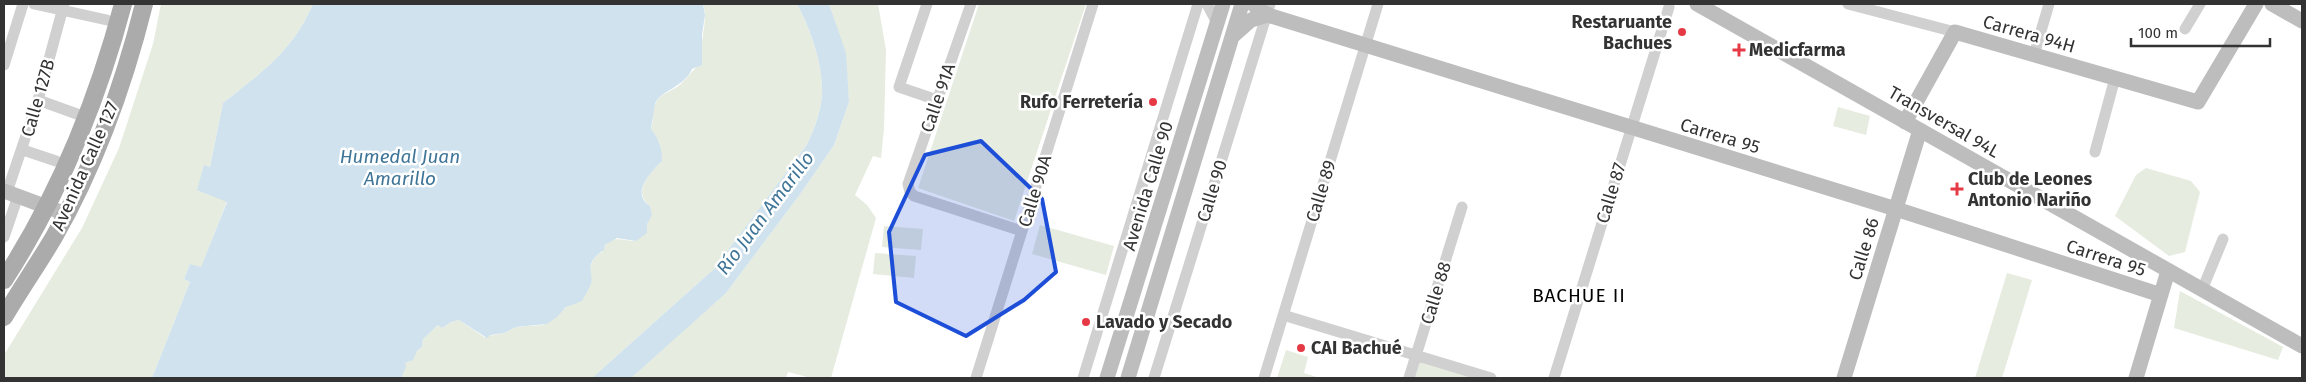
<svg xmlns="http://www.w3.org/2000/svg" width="2306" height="382" font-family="'Fira Sans',sans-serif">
	<rect width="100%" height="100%" fill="#fff"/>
	<path fill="#e6ecdf" d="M 161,4 L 313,4 C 292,52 262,72 223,103 L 210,167 L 205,166 L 227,201 L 201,268 L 190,264 L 184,279 L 190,282 L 152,378 L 4,378 L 4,355 L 82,228 L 119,148 L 153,44 Z
		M 703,4 L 797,4 C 811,30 823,64 822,94 C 821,112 814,131 806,146 L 714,269 L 592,378 L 401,378 L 404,363 L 411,361 L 417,351 L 422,347 L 423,339 L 438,325 L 442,328 L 451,322 L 459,320 L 484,337 L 504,333 L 516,327 L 543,325 L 551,321 L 590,286 C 590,273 588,258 602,252 C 610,233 621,241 636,241 C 643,230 653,219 650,206 C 631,192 651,172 662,161 L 659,142 L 651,129 C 654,121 652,110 656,102 C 659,95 671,91 677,87 C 688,79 691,70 702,63 C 698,43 709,23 703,4 Z
		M 829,4 L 878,4 L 886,50 L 884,129 L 881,158 L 873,156 L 855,195 L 867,205 L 876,218 L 831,378 L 811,378 L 788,372 L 786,378 L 629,378 L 726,293 L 801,193 L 834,145 L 849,102 L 845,53 Z
		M 979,4 L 1086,4 L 1014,221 L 918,188 Z
		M 1838,107 L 1870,116 L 1866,135 L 1833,126 Z
		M 2146,168 L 2191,181 L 2200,192 L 2185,252 L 2169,256 L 2115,216 L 2136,175 Z
		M 1040,225 L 1114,246 L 1106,275 L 1032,254 Z
		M 884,226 L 923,229 L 921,250 L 882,247 Z
		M 875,253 L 916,256 L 914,278 L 873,274 Z
		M 2007,273 L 2032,280 L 2002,378 L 1975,378 Z
		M 2180,291 L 2283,347 L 2278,360 L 2174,328 Z
		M 1286,350 L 1308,357 L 1304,373 L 1320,378 L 1277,378 Z
		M 1417,356 L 1488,378 L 1410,378 Z"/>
	<path fill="#cfe2ee" d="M 313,4 L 703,4 L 705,15 L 702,35 L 702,65 L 692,69 C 685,87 659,91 655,104 L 651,129 C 659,139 662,148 662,161 C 651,172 630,193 650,206 L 652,215 L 647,224 L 647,233 L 636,241 L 617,238 L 605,245 L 604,250 C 581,264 596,274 590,286 C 588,291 585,295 582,301 L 566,307 L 557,317 L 547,324 L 516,327 L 504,333 L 491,335 L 487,338 L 459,320 L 451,322 L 442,328 L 438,325 L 423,339 L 422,347 L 417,351 L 413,360 L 405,363 L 406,367 L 401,378 L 152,378 L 190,282 L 184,279 L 190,264 L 201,267 L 227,202 L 197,190 L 204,165 L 210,167 L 223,103 C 262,72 292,52 313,4 Z
		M 797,4 L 829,4 L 846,53 L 849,102 L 834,145 L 801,193 L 726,293 L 631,378 L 592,378 L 714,269 L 806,146 C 814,131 821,112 822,94 C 823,64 811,30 797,4 Z"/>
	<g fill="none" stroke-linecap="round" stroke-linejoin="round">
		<path stroke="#d0d0d0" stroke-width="11" d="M 34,4 L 107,20
			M 927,4 L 899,87 L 937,100
			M 971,4 L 908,184 L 910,192 L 914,196 L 1022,231
			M 1207,4 L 1217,23
			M 1848,4 L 1955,32
			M 2185,29 L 2200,4
			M 2034,55 L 2049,4
			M 4,65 L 23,4
			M 38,100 L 77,114
			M 23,150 L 56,161
			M 2095,152 L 2115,78
			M 7,192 L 38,100 L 64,4
			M 4,237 L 18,196
			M 2202,290 L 2223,239
			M 1283,315 L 1491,378
			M 976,378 L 1093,4
			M 1083,378 L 1198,4
			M 1154,378 L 1270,4
			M 1264,378 L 1378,4
			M 1409,378 L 1462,207
			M 1554,378 L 1669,7"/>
		<path stroke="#bdbdbd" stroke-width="15" d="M 1253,4 L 1259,10 L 1271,16 L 1896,209 L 2161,295
			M 1697,4 L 2302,346
			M 2272,4 L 2302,21
			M 1233,36 L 1251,20 L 1267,15
			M 1905,122 L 1955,32 L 2198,102 L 2256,4
			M 4,191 L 66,214
			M 1107,378 L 1223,4
			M 1128,378 L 1242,4
			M 1844,378 L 1920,130
			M 2136,378 L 2168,271"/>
		<path stroke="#ababab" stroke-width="18" d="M 4,280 C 59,195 97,102 123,4
			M 4,317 C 20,290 38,264 54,237 C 95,165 124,84 144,4"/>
	</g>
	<path fill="#1d4ed8" fill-opacity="0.2" stroke="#1d4ed8" stroke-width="4" stroke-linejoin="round" d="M 981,141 L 1042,199 L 1056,272 L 1024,300 L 966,336 L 896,302 L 889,232 L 925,155 Z"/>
	<g fill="#e63946" stroke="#fff" stroke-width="2">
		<circle cx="1682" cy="32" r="5"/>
		<path d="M1736.5 42.5h5v5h5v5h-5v5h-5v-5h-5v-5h5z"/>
		<circle cx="1153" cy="102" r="5"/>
		<path d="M1954.5 181.5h5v5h5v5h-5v5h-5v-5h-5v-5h5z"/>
		<circle cx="1086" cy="322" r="5"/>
		<circle cx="1301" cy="348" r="5"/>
	</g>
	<g text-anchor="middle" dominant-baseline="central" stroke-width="5" stroke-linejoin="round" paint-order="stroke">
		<g font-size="18" font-weight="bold" fill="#333" stroke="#fff" text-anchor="start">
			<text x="1672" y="22" text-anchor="end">Restaruante<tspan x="1672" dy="21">Bachues</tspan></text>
			<text x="1749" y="50">Medicfarma</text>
			<text x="1143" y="102" text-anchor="end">Rufo Ferretería</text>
			<text x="1968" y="179">Club de Leones<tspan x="1968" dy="21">Antonio Nariño</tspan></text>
			<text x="1096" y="322">Lavado y Secado</text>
			<text x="1311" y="348">CAI Bachué</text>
		</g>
		<g font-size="18" fill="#333" stroke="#fff">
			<text transform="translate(2029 34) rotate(16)">Carrera 94H</text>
			<text transform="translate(38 98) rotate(-74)">Calle 127B</text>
			<text transform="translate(938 98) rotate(-71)">Calle 91A</text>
			<text transform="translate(1944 122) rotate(30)">Transversal 94L</text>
			<text transform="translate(1720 136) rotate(17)">Carrera 95</text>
			<text transform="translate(85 166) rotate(-66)">Avenida Calle 127</text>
			<text transform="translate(1148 186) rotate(-73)">Avenida Calle 90</text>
			<text transform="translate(1035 191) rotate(-73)">Calle 90A</text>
			<text transform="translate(1212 191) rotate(-73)">Calle 90</text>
			<text transform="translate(1321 191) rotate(-73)">Calle 89</text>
			<text transform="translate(1611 193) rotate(-73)">Calle 87</text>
			<text transform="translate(1864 249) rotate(-73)">Calle 86</text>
			<text transform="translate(2106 258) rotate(18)">Carrera 95</text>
			<text transform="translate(1436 293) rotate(-73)">Calle 88</text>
		</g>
		<g font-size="19" font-style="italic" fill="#3f7597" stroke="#fff">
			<text x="400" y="156">Humedal Juan<tspan x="400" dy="22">Amarillo</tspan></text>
			<text transform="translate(765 213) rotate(-53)">Río Juan Amarillo</text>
		</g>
		<g font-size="19" letter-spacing="1" fill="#000" stroke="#fff">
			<text x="1579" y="295">BACHUE II</text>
		</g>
	</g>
	<rect width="2306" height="382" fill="none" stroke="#333333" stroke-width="10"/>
	<path d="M2131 38v8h139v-8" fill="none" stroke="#333333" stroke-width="2.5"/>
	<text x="2138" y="38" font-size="15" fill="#333333" stroke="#ffffff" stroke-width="4" paint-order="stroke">100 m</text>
</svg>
